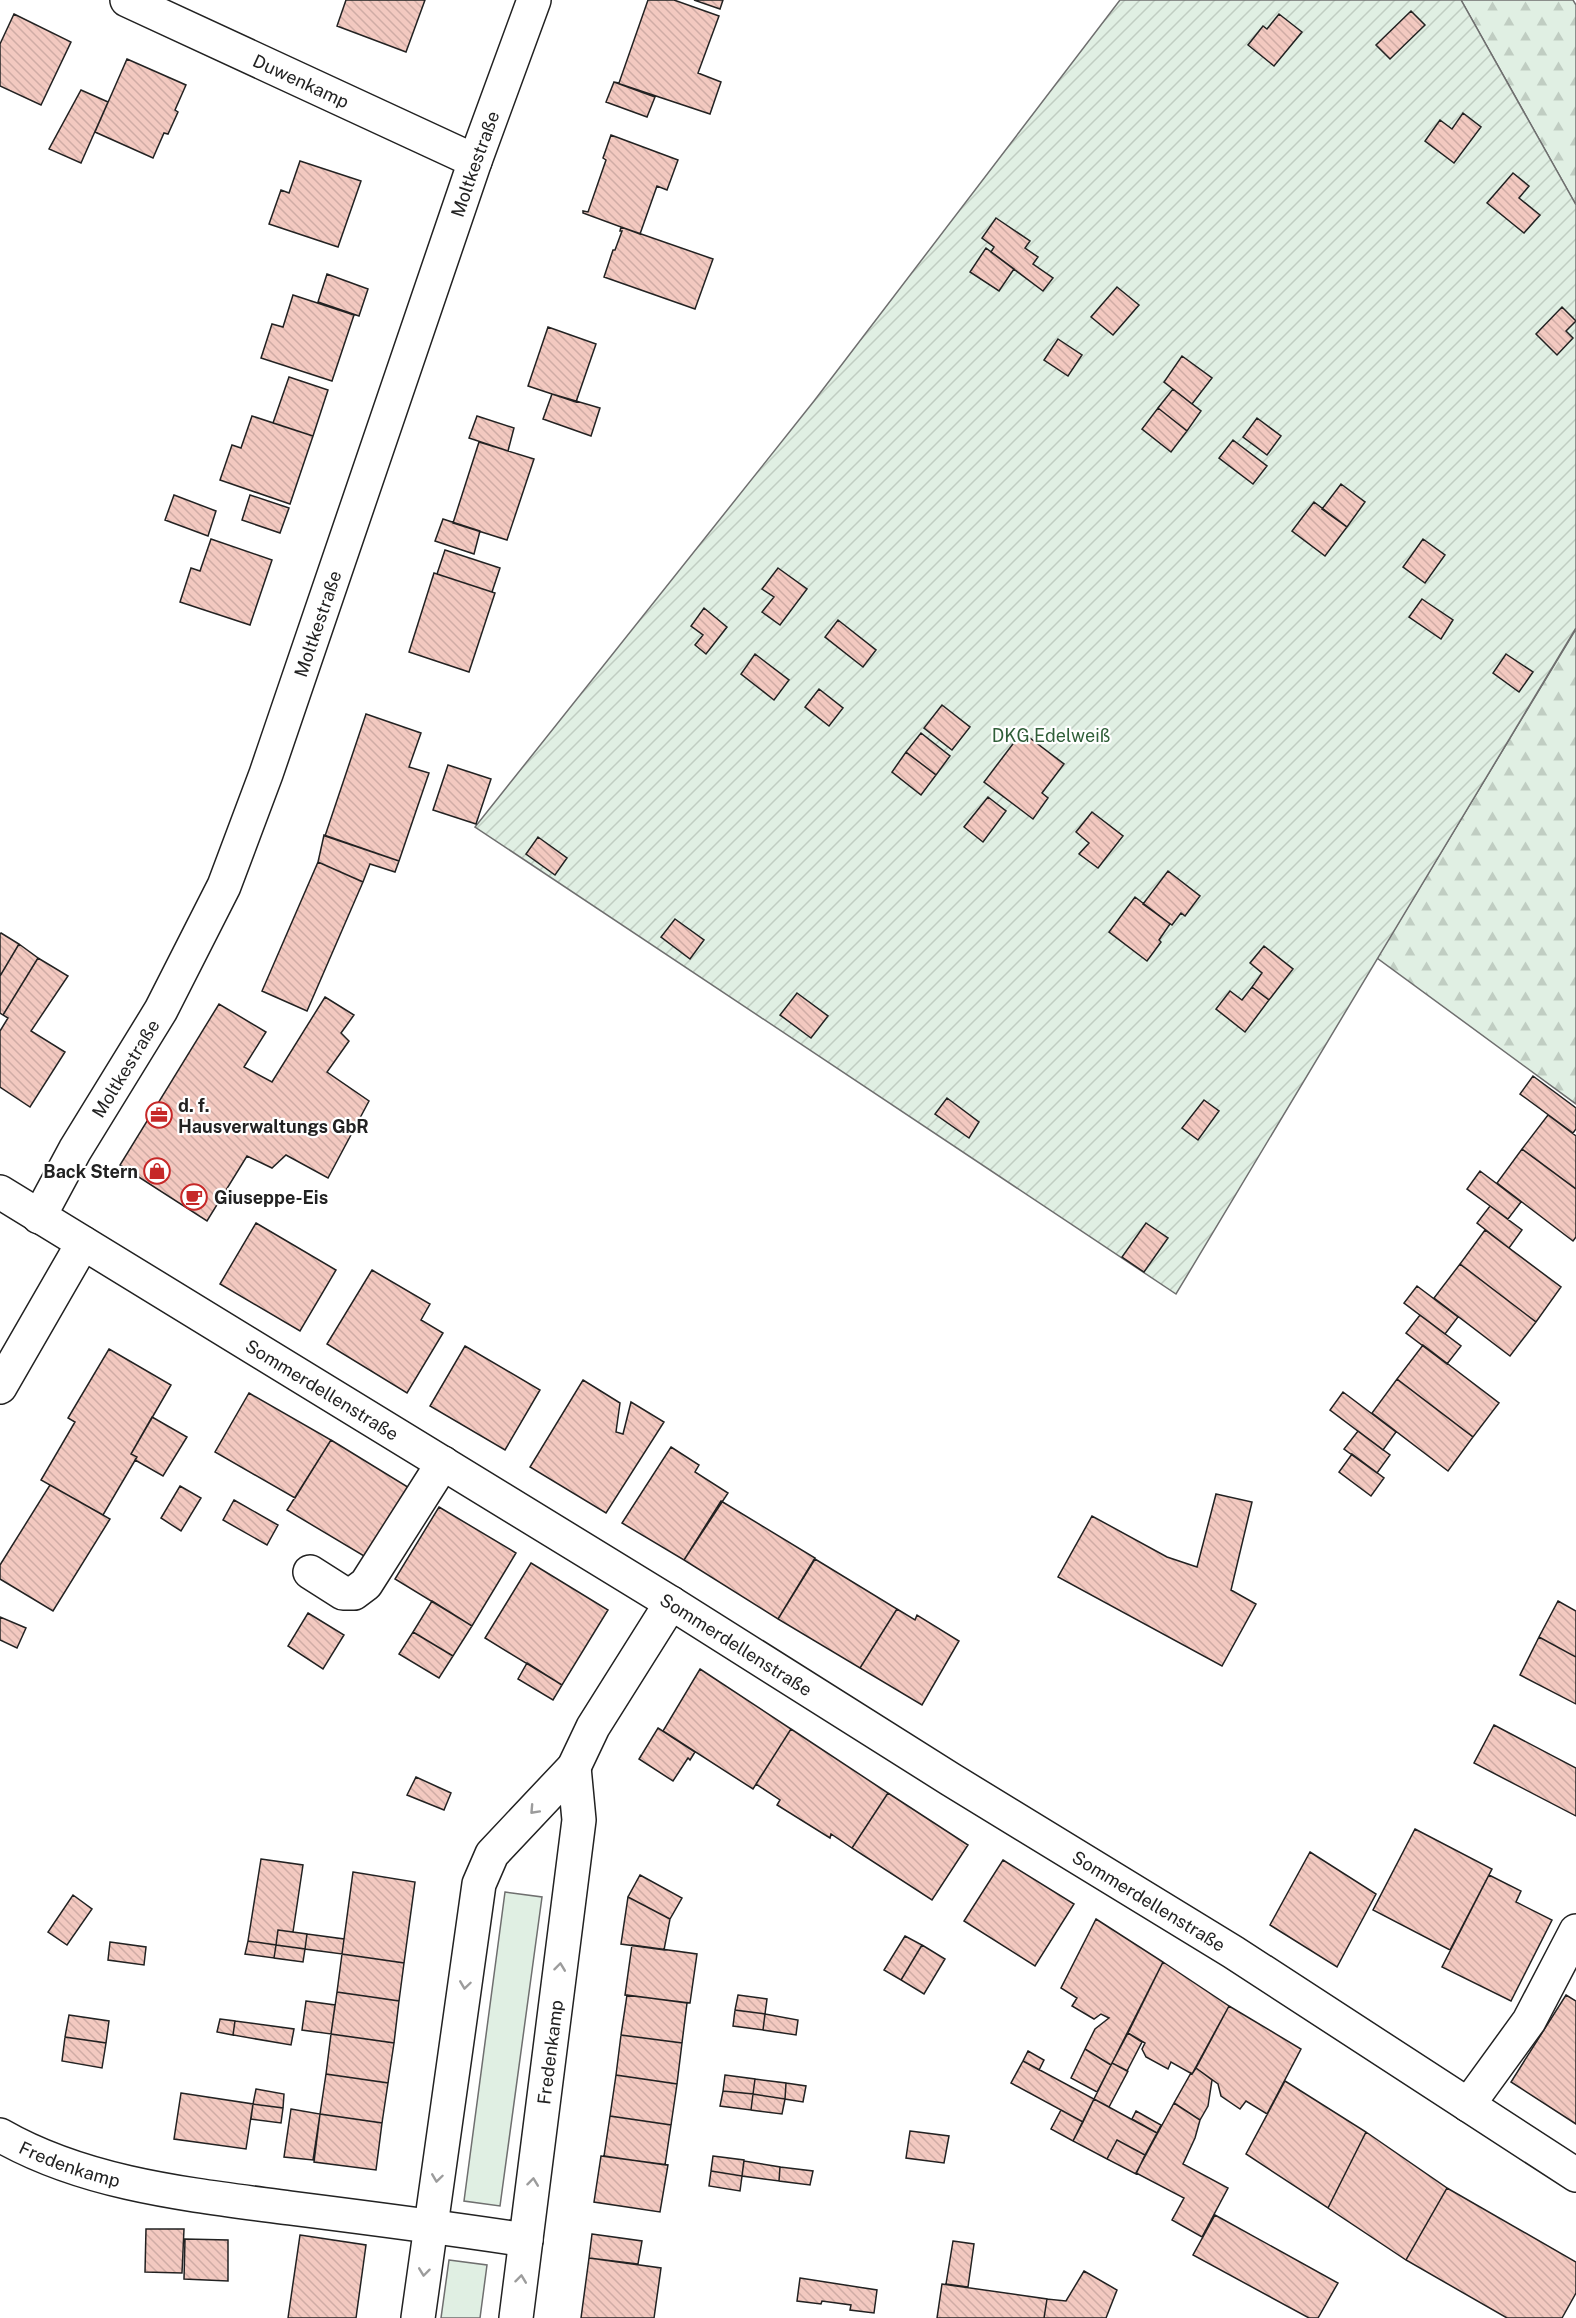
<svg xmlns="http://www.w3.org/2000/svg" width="1576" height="2318" font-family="'Public Sans',sans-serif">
	<defs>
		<pattern id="forest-firs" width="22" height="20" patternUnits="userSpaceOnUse" patternTransform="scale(1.5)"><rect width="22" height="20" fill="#e0efe3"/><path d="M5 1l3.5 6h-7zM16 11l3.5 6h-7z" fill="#c0cdc2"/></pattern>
		<pattern id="garden-furrows" width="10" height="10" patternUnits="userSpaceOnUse" patternTransform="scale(1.5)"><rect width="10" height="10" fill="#e0efe3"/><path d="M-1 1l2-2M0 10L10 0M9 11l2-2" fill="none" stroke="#c0cdc2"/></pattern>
		<pattern id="building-back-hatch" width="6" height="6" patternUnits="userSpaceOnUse" patternTransform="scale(1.5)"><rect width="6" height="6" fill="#f3c9c0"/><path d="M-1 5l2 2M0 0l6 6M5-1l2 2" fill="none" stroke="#d0aca5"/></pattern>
	</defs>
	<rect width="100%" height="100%" fill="#fff"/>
	<path fill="#e0efe3" stroke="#6f6f6f" stroke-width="1.5" d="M 505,1892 L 542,1897 L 500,2206 L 464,2201 Z
		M 449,2260 L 487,2265 L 480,2318 L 441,2318 Z"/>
	<path fill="url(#forest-firs)" stroke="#6f6f6f" stroke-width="1.5" d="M 1461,0 L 1573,0 L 1576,5 L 1576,205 Z
		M 1576,629 L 1576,1104 L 1377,958 Z"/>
	<path fill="url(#garden-furrows)" stroke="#6f6f6f" stroke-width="1.5" d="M 1120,0 L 1461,0 L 1576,205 L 1576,628 L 1176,1294 L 475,827 L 814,401 Z"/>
	<path fill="url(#building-back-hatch)" stroke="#222" stroke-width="1.5" d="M 346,0 L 425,0 L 406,52 L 337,26 Z
		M 648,0 L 674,0 L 719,16 L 698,73 L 721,82 L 710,114 L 614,82 L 619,83 Z
		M 694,0 L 723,0 L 720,9 Z
		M 1411,11 L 1425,25 L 1390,59 L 1376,45 Z
		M 14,14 L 71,42 L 41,105 L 0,86 L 0,44 Z
		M 1279,14 L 1302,32 L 1274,66 L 1248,45 L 1263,26 L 1267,29 Z
		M 127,59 L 186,85 L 175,110 L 178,112 L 168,134 L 164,133 L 153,158 L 95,132 Z
		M 614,82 L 655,97 L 647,117 L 606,102 Z
		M 81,90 L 108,102 L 81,163 L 49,149 Z
		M 1463,113 L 1481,127 L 1454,163 L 1425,141 L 1440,120 L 1452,129 Z
		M 611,135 L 678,160 L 667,190 L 657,186 L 640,234 L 583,213 L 583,211 L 588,212 L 606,160 L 603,158 Z
		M 300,161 L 361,181 L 338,247 L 269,224 L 281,190 L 289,193 Z
		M 1513,173 L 1529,186 L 1519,198 L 1540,215 L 1524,233 L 1487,203 Z
		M 996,218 L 1030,241 L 1025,248 L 1038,257 L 1033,264 L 1053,278 L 1043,291 L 991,252 L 994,247 L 982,238 Z
		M 621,227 L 713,259 L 695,309 L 604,277 L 613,250 L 615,250 L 622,231 L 620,231 Z
		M 986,248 L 1014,269 L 999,291 L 970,272 Z
		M 327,274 L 368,289 L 359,316 L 318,302 Z
		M 1117,287 L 1139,305 L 1113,335 L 1091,317 Z
		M 293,295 L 354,315 L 332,381 L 261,358 L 272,324 L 283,327 Z
		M 1562,307 L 1576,321 L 1566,331 L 1573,338 L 1557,355 L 1536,334 Z
		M 548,327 L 596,344 L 576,402 L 528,386 Z
		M 1058,339 L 1082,355 L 1068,376 L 1044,360 Z
		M 1182,356 L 1212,378 L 1192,404 L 1164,382 Z
		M 289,377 L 328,390 L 313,436 L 273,423 Z
		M 1173,389 L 1201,411 L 1187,431 L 1158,408 Z
		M 552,394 L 600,408 L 591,436 L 543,419 Z
		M 1158,408 L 1187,431 L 1171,452 L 1142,429 Z
		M 252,416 L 313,436 L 290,504 L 220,480 L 232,445 L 241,448 Z
		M 477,416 L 514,428 L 508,451 L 469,438 Z
		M 1257,418 L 1281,436 L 1267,455 L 1243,437 Z
		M 1233,440 L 1267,466 L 1253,484 L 1219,458 Z
		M 479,442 L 534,459 L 507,540 L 453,523 Z
		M 1341,484 L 1365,502 L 1347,527 L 1322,509 Z
		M 174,495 L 216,511 L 208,536 L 165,520 Z
		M 250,495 L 289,508 L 280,533 L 242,520 Z
		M 1314,502 L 1347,527 L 1325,556 L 1292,531 Z
		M 443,519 L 480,531 L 474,554 L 435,541 Z
		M 211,539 L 272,560 L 250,625 L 180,602 L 191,568 L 200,571 Z
		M 1423,539 L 1445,555 L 1425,583 L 1403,567 Z
		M 445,550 L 500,568 L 492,592 L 437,574 Z
		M 778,568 L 807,589 L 780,625 L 762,612 L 774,597 L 762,589 Z
		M 434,573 L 495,593 L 469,672 L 409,652 Z
		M 1422,599 L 1453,620 L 1441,639 L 1409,617 Z
		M 704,608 L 727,627 L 706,654 L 695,645 L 703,635 L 691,626 Z
		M 838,620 L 876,650 L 863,667 L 825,637 Z
		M 755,654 L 789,680 L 774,700 L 741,674 Z
		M 1506,654 L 1533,672 L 1519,692 L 1493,673 Z
		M 819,689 L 843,708 L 829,726 L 805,707 Z
		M 942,705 L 970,727 L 952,750 L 924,728 Z
		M 366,714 L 421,733 L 409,767 L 429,773 L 399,861 L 325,836 Z
		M 1022,732 L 1064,764 L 1042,793 L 1048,798 L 1033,819 L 984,782 Z
		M 921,733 L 950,756 L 936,775 L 906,752 Z
		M 906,752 L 936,775 L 921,795 L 892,772 Z
		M 448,765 L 491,779 L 476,824 L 433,810 Z
		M 988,797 L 1006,811 L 983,842 L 964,827 Z
		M 1092,812 L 1123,836 L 1098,868 L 1079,854 L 1089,843 L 1076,832 Z
		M 324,835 L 399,861 L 395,872 L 370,864 L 363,882 L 318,862 Z
		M 538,837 L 567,858 L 555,875 L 526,854 Z
		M 318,862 L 363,882 L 307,1011 L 262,991 Z
		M 1168,871 L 1200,896 L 1185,916 L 1181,913 L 1172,925 L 1143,904 Z
		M 1135,897 L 1170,924 L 1159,940 L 1161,942 L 1147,961 L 1109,932 Z
		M 675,919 L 704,940 L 690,959 L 661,937 Z
		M 1,933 L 19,944 L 0,976 L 0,934 Z
		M 19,944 L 38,958 L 3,1015 L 0,1013 L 0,976 Z
		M 1264,946 L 1293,969 L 1269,1000 L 1252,987 L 1262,973 L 1250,963 Z
		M 38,958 L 68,976 L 31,1031 L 65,1052 L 30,1107 L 0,1087 L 0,1031 L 8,1018 L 3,1015 Z
		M 1252,987 L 1269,1000 L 1245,1032 L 1216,1009 L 1230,991 L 1242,1000 Z
		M 797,993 L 828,1016 L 811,1038 L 780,1015 Z
		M 325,997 L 354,1015 L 341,1033 L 349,1041 L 327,1072 L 369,1101 L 328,1178 L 286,1155 L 272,1168 L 247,1156 L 207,1221 L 120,1165 L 219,1004 L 266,1032 L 244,1067 L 272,1082 Z
		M 1533,1076 L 1576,1108 L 1576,1129 L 1573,1133 L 1520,1094 Z
		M 947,1098 L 979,1122 L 969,1138 L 935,1114 Z
		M 1204,1100 L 1219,1111 L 1198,1140 L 1182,1128 Z
		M 1548,1115 L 1576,1136 L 1576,1189 L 1522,1149 Z
		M 1522,1149 L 1576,1189 L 1576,1237 L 1573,1241 L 1497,1183 Z
		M 1480,1171 L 1521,1202 L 1508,1219 L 1467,1189 Z
		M 1490,1206 L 1522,1230 L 1509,1248 L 1477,1223 Z
		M 256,1223 L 336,1270 L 300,1331 L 220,1284 Z
		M 1146,1223 L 1168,1238 L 1144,1272 L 1122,1257 Z
		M 1485,1230 L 1561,1287 L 1536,1322 L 1460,1264 Z
		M 1460,1264 L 1536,1322 L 1510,1356 L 1434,1298 Z
		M 372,1270 L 430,1304 L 421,1320 L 443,1333 L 407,1393 L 327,1344 Z
		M 1417,1286 L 1458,1317 L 1445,1334 L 1404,1303 Z
		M 1420,1315 L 1461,1346 L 1447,1364 L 1406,1333 Z
		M 1423,1345 L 1499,1403 L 1473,1437 L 1397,1379 Z
		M 465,1346 L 540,1390 L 505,1450 L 430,1406 Z
		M 109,1349 L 171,1385 L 131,1454 L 137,1457 L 103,1515 L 41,1480 L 75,1422 L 68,1418 Z
		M 1397,1379 L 1473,1437 L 1448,1471 L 1372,1413 Z
		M 583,1380 L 620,1403 L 616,1432 L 623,1434 L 631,1402 L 664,1422 L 606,1513 L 530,1467 Z
		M 1343,1392 L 1396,1432 L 1383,1450 L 1330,1410 Z
		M 249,1393 L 331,1440 L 295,1498 L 215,1452 Z
		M 152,1417 L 187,1437 L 163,1476 L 135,1460 L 137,1457 L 131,1454 Z
		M 1358,1431 L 1390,1455 L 1377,1473 L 1344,1449 Z
		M 331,1440 L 411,1489 L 369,1559 L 287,1510 Z
		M 671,1447 L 699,1465 L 695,1472 L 728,1493 L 684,1560 L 622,1523 Z
		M 1352,1454 L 1384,1478 L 1371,1496 L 1339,1472 Z
		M 50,1485 L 110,1519 L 53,1611 L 0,1579 L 0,1565 Z
		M 180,1486 L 201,1498 L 181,1531 L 161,1518 Z
		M 1216,1494 L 1252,1502 L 1231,1590 L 1256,1604 L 1222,1666 L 1058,1577 L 1092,1516 L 1167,1557 L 1197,1567 Z
		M 234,1500 L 278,1525 L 267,1545 L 223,1520 Z
		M 721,1501 L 815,1558 L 778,1619 L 684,1560 Z
		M 439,1507 L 516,1553 L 472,1626 L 395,1579 Z
		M 815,1559 L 897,1609 L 860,1668 L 778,1619 Z
		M 531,1563 L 608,1610 L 562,1685 L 485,1638 Z
		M 432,1601 L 472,1626 L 453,1656 L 413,1632 Z
		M 1558,1601 L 1576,1611 L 1576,1657 L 1539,1637 Z
		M 897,1609 L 915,1620 L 917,1615 L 959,1641 L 922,1705 L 860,1668 Z
		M 308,1613 L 344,1635 L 323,1669 L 288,1646 Z
		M 0,1617 L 26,1628 L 17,1648 L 0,1640 Z
		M 413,1632 L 453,1656 L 439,1678 L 399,1654 Z
		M 1539,1637 L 1576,1657 L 1576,1704 L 1520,1675 Z
		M 527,1663 L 562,1685 L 553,1700 L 518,1679 Z
		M 700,1669 L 791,1729 L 753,1789 L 663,1731 Z
		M 1494,1725 L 1576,1768 L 1576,1816 L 1474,1763 Z
		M 658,1728 L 695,1752 L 690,1760 L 688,1758 L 673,1781 L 639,1759 Z
		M 791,1729 L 888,1793 L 852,1848 L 831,1834 L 830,1838 L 777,1805 L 780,1800 L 756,1784 Z
		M 416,1777 L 451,1793 L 444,1810 L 407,1795 Z
		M 888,1793 L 968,1845 L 932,1900 L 852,1848 Z
		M 1415,1829 L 1492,1869 L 1450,1950 L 1373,1910 Z
		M 1310,1852 L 1376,1894 L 1337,1967 L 1270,1925 Z
		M 261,1859 L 303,1865 L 293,1932 L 278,1930 L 276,1945 L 248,1941 Z
		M 1003,1860 L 1074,1904 L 1035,1966 L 964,1921 Z
		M 353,1872 L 415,1882 L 404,1963 L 342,1954 Z
		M 640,1875 L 682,1898 L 670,1919 L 628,1897 Z
		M 1489,1875 L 1521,1891 L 1516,1902 L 1552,1920 L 1511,2001 L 1442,1967 Z
		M 73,1895 L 92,1909 L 67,1945 L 48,1932 Z
		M 628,1897 L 670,1919 L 664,1950 L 621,1944 Z
		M 1096,1919 L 1163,1962 L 1111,2065 L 1085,2049 L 1095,2029 L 1109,2018 L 1101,2014 L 1094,2019 L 1072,2006 L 1077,1998 L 1061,1988 Z
		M 278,1930 L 307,1934 L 305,1949 L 276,1945 Z
		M 307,1934 L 344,1939 L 342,1954 L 305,1949 Z
		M 905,1936 L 922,1945 L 901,1980 L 884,1970 Z
		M 248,1941 L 276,1945 L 274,1958 L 245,1954 Z
		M 110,1942 L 146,1947 L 144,1965 L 108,1960 Z
		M 276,1945 L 305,1949 L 303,1962 L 274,1958 Z
		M 632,1945 L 697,1954 L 690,2003 L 625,1995 Z
		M 922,1945 L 945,1959 L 924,1994 L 901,1980 Z
		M 342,1954 L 404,1963 L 399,2001 L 337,1992 Z
		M 1163,1962 L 1229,2006 L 1192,2074 L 1171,2062 L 1168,2069 L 1146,2057 L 1142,2049 L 1145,2043 L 1128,2033 Z
		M 337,1992 L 399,2001 L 394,2043 L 331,2034 Z
		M 627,1995 L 687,2003 L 682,2043 L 621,2035 Z
		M 738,1995 L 767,1999 L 765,2014 L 735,2010 Z
		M 1566,1995 L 1576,2001 L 1576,2124 L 1511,2082 Z
		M 306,2001 L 335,2005 L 331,2034 L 302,2030 Z
		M 1229,2006 L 1301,2049 L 1267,2114 L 1246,2101 L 1240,2109 L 1221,2096 L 1218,2084 L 1196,2068 Z
		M 735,2010 L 765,2014 L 763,2030 L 733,2026 Z
		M 765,2014 L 798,2020 L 796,2035 L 763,2030 Z
		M 69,2015 L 109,2021 L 106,2043 L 65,2037 Z
		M 220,2019 L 235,2021 L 233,2035 L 217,2032 Z
		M 235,2021 L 294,2029 L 291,2045 L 233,2035 Z
		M 1128,2033 L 1142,2042 L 1127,2071 L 1112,2063 Z
		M 331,2034 L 394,2043 L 388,2083 L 326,2074 Z
		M 621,2035 L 682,2043 L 677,2084 L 616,2075 Z
		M 65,2037 L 106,2043 L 102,2068 L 62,2061 Z
		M 1085,2049 L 1111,2065 L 1097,2092 L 1071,2078 Z
		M 1028,2051 L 1044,2060 L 1039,2070 L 1023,2061 Z
		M 1023,2061 L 1094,2099 L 1083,2122 L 1011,2083 Z
		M 1112,2063 L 1128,2071 L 1109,2107 L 1094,2099 Z
		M 1196,2068 L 1212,2080 L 1208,2106 L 1200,2120 L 1174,2103 L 1191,2073 L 1192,2074 Z
		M 326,2074 L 388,2083 L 382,2123 L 320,2114 Z
		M 616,2075 L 677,2084 L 671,2125 L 610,2116 Z
		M 725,2075 L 755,2079 L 753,2094 L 723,2091 Z
		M 755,2079 L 786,2083 L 785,2099 L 753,2094 Z
		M 1285,2081 L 1366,2132 L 1328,2208 L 1246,2154 Z
		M 786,2083 L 806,2086 L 803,2102 L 785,2099 Z
		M 256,2089 L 284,2094 L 283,2108 L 253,2104 Z
		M 723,2091 L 753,2094 L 751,2110 L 720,2106 Z
		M 181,2093 L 253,2104 L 246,2149 L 174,2139 Z
		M 753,2094 L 785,2099 L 782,2114 L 751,2110 Z
		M 1094,2099 L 1157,2133 L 1145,2155 L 1117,2140 L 1107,2159 L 1073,2141 Z
		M 1174,2103 L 1200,2120 L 1195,2138 L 1183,2164 L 1228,2188 L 1202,2237 L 1172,2220 L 1184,2198 L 1136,2173 Z
		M 253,2104 L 283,2108 L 281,2123 L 251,2119 Z
		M 291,2109 L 320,2114 L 313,2160 L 284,2157 Z
		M 1061,2110 L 1083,2122 L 1073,2141 L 1051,2129 Z
		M 1136,2111 L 1161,2125 L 1157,2133 L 1132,2119 Z
		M 320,2114 L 382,2123 L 376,2170 L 314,2162 Z
		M 610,2116 L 671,2125 L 665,2165 L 604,2156 Z
		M 910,2131 L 949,2136 L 944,2163 L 906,2158 Z
		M 1366,2132 L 1447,2188 L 1406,2260 L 1328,2208 Z
		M 1117,2140 L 1145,2155 L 1136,2174 L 1107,2159 Z
		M 601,2156 L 668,2165 L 660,2212 L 594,2202 Z
		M 713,2156 L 744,2160 L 742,2176 L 711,2171 Z
		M 744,2161 L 780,2167 L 779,2181 L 742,2176 Z
		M 780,2167 L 813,2171 L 810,2185 L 779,2181 Z
		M 711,2171 L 742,2176 L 740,2191 L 709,2186 Z
		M 1447,2188 L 1576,2262 L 1576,2293 L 1562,2318 L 1507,2318 L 1406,2260 Z
		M 1215,2215 L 1338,2283 L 1318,2318 L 1309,2318 L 1193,2255 Z
		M 146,2229 L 184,2229 L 182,2273 L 145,2272 Z
		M 592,2234 L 642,2241 L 638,2264 L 589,2258 Z
		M 300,2235 L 366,2245 L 356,2318 L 288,2318 Z
		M 185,2239 L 228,2240 L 228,2281 L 184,2279 Z
		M 953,2241 L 974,2244 L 968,2287 L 946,2284 Z
		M 589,2258 L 661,2268 L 654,2318 L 581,2318 Z
		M 1084,2271 L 1117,2290 L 1106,2318 L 1044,2318 L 1047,2299 L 1066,2301 Z
		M 800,2278 L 877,2290 L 874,2313 L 850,2310 L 851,2305 L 822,2301 L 821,2304 L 797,2301 Z
		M 942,2284 L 1047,2299 L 1044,2318 L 937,2318 Z"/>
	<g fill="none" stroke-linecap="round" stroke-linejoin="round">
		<g stroke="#222" stroke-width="36">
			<g id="minor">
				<path id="s1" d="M 127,0 L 475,161"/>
				<path id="s2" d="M 0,1192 L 671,1603 L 950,1779 L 1233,1952 L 1576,2175"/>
				<path id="s3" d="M 39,1217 L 75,1150 L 161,1010 L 224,886 L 266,774 L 475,161 L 534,0"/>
				<path d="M 0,1387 L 83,1243"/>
				<path d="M 310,1572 L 343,1593 L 354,1593 L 366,1584 L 443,1463"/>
				<path d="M 1468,2105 L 1529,2021 L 1576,1931"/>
				<path id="s4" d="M 0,2135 C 87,2185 193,2195 290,2208 C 369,2218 447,2228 526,2240"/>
				<path d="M 418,2318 L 479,1884 L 492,1854 L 574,1767 L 593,1727 L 671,1603"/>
				<path id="s5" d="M 516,2318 L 579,1820 L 574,1767"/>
			</g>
		</g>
		<use href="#minor" stroke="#fff" stroke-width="33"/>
	</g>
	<defs><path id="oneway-chevron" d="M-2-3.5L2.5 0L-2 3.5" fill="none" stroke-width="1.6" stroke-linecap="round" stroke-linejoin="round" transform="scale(1.5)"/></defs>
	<g stroke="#9c9c9c">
		<use href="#oneway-chevron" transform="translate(534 1810) rotate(133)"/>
		<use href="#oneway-chevron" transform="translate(560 1967) rotate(-83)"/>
		<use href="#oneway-chevron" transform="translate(465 1985) rotate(98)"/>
		<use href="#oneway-chevron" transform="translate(437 2178) rotate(98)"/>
		<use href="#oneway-chevron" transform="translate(533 2182) rotate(-83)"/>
		<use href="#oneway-chevron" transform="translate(424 2272) rotate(97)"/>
		<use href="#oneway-chevron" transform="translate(521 2279) rotate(-83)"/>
	</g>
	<defs>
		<g id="office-ring" transform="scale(1.35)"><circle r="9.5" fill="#fff" stroke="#c62828" stroke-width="1.5"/><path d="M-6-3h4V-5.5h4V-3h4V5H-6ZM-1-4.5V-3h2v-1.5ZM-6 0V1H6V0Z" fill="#c62828"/></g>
		<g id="shop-ring" transform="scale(1.35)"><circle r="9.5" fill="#fff" stroke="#c62828" stroke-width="1.5"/><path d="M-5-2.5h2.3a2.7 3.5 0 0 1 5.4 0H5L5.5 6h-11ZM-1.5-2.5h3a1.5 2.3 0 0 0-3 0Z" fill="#c62828"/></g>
		<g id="cafe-ring" transform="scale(1.35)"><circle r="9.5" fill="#fff" stroke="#c62828" stroke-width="1.5"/><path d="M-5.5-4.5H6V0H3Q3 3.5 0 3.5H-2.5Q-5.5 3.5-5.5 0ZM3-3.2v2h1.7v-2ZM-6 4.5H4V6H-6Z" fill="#c62828"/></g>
	</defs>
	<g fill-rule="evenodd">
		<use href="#office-ring" x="159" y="1115"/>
		<use href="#shop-ring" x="157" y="1171"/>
		<use href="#cafe-ring" x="194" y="1197"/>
	</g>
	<g text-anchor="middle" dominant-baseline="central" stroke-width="4.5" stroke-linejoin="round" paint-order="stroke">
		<g font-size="18" fill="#222" stroke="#fff">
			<text stroke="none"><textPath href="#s1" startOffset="192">Duwenkamp</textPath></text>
			<text stroke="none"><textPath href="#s3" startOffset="1144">Moltkestraße</textPath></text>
			<text stroke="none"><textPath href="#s3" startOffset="658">Moltkestraße</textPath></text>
			<text stroke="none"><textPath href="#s3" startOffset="172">Moltkestraße</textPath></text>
			<text stroke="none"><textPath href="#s2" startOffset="378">Sommerdellenstraße</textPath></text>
			<text stroke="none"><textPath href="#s2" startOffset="864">Sommerdellenstraße</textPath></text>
			<text stroke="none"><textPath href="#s2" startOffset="1350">Sommerdellenstraße</textPath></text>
			<text stroke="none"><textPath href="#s5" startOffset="268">Fredenkamp</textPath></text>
			<text stroke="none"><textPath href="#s4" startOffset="76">Fredenkamp</textPath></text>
		</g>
		<g font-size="18" fill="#2f5e38" stroke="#fff">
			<text x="1051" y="735">DKG Edelweiß</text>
		</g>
		<g font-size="18" font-weight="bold" fill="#222" stroke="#fff" text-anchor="start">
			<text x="178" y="1105">d. f.<tspan x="178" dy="21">Hausverwaltungs GbR</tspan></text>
			<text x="138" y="1171" text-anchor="end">Back Stern</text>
			<text x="214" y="1197">Giuseppe-Eis</text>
		</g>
	</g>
</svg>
